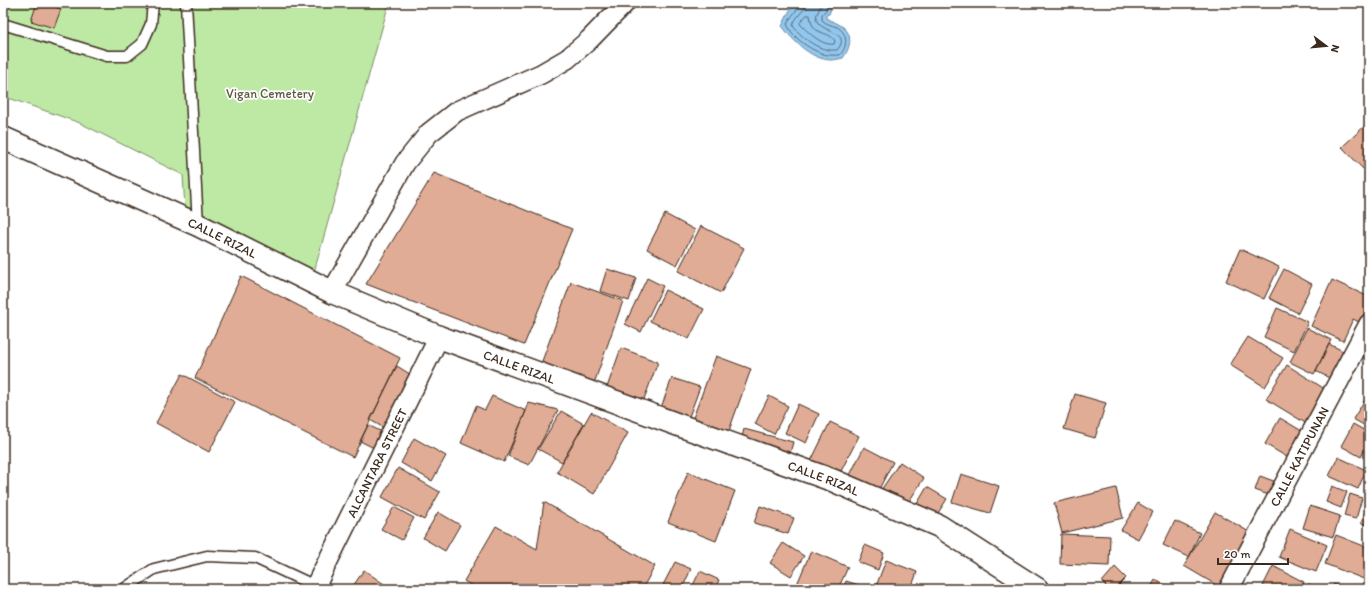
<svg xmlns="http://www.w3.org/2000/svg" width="1372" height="592" font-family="Itim,sans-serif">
	<rect width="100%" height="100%" fill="#fff"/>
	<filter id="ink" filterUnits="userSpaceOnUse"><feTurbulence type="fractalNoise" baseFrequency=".025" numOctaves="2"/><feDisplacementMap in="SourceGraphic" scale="8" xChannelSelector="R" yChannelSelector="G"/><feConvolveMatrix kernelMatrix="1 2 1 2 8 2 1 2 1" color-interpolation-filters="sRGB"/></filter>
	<g filter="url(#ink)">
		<path fill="#bee9a5" stroke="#7c8a62" d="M 3,3 L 389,3 L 314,272 L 185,209 L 183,175 L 80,123 L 3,96 Z"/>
		<path fill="#91c7ef" stroke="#6f889b" d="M 798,3 L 830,3 L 831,9 L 829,14 L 826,15 L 826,18 C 830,21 836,22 840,25 C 854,33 851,47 843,58 C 839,59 834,60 830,60 C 811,59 793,41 782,26 L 790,10 Z"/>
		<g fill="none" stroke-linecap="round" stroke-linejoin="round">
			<path stroke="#5d6972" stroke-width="1" d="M 800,3 C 800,8 790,17 787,24 C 792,37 809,49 821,53 C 827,56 834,55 840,55 C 848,46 848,33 837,27 C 831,25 826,24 822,20 L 822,14 L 827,9 L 826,3
				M 806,3 C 805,12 795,16 793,26 C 803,39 820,52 837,50 C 853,32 821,32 817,21 C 814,14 821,10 821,3
				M 807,15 L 810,15 C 812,38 828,29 835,41 L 834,44 C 822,46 809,33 801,25 L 800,23 Z"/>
		</g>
		<path fill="#e1ac95" stroke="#3b2a1e" d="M 37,3 L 42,3 L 61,9 L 54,28 L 31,21 Z
			M 1369,122 L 1369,163 L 1363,169 L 1342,147 Z
			M 434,173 L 572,229 L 524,345 L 366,284 Z
			M 665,214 L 695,230 L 677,265 L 647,249 Z
			M 701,226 L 744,248 L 721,293 L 678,271 Z
			M 1240,249 L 1279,267 L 1264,299 L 1226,281 Z
			M 607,269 L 636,278 L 629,301 L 600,291 Z
			M 1284,269 L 1312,284 L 1298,313 L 1269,298 Z
			M 241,276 L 400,358 L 353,457 L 195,378 Z
			M 647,278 L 663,286 L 641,332 L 625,324 Z
			M 1332,280 L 1369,297 L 1369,317 L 1365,325 L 1353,319 L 1343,341 L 1311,326 Z
			M 571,282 L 623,301 L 591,392 L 538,372 Z
			M 665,290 L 704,309 L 689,339 L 650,321 Z
			M 1277,308 L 1308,322 L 1294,351 L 1264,337 Z
			M 1307,328 L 1331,340 L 1314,374 L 1290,362 Z
			M 1248,337 L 1283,358 L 1265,387 L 1230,365 Z
			M 1329,344 L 1349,354 L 1335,381 L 1316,371 Z
			M 621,348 L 658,362 L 641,407 L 605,393 Z
			M 716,356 L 751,369 L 726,439 L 690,426 Z
			M 1287,365 L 1328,391 L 1307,424 L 1266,399 Z
			M 397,366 L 413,376 L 386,429 L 370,420 Z
			M 182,374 L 235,402 L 209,452 L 156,423 Z
			M 672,378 L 700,387 L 687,422 L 659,413 Z
			M 1075,394 L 1106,403 L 1095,438 L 1064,429 Z
			M 492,396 L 526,411 L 504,462 L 461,443 L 476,406 L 485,410 Z
			M 769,396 L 788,406 L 774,434 L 755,424 Z
			M 1366,398 L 1369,400 L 1369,428 L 1353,419 Z
			M 529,403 L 558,410 L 529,465 L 508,456 Z
			M 798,404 L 819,414 L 806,443 L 785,433 Z
			M 561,411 L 584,424 L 562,462 L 538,449 Z
			M 591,412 L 628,433 L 594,494 L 557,472 Z
			M 1280,418 L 1307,434 L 1292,460 L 1265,444 Z
			M 830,422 L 859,436 L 839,475 L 811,461 Z
			M 1353,424 L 1369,433 L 1369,441 L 1361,457 L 1341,446 Z
			M 368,425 L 384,433 L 376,449 L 360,441 Z
			M 744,429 L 793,442 L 789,457 L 740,445 Z
			M 414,438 L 446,456 L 432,481 L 401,463 Z
			M 864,447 L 893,462 L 877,493 L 848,479 Z
			M 1338,457 L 1366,470 L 1358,489 L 1329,476 Z
			M 900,462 L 924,478 L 906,506 L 881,490 Z
			M 398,468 L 440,492 L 424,520 L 382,497 Z
			M 688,472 L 735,491 L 716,541 L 668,522 Z
			M 961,474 L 999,486 L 990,513 L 952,502 Z
			M 1260,476 L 1279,483 L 1274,497 L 1255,490 Z
			M 1332,486 L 1347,492 L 1341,508 L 1326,502 Z
			M 927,487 L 947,499 L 936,516 L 917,504 Z
			M 1116,488 L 1123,518 L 1062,533 L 1054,503 Z
			M 1350,494 L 1362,498 L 1356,519 L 1344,516 Z
			M 544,502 L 655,566 L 642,589 L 477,589 L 464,581 L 496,526 L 537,549 Z
			M 1369,502 L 1369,526 L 1361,523 Z
			M 1138,503 L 1153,512 L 1138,539 L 1121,530 Z
			M 760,506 L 794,518 L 788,534 L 754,523 Z
			M 1310,506 L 1340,516 L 1333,537 L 1303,528 Z
			M 394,507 L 414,518 L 402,540 L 381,529 Z
			M 438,512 L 460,525 L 445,551 L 423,538 Z
			M 1215,512 L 1256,536 L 1223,589 L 1184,566 Z
			M 1175,521 L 1200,533 L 1189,557 L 1163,545 Z
			M 1290,529 L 1327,545 L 1316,572 L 1279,557 Z
			M 1061,534 L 1110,536 L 1109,566 L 1060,564 Z
			M 1336,535 L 1369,548 L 1369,581 L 1325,564 Z
			M 783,543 L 804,556 L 791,576 L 770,563 Z
			M 865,545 L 884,553 L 878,570 L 858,562 Z
			M 811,551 L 848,567 L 838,589 L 795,589 Z
			M 886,560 L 917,572 L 911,589 L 875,589 Z
			M 675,562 L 691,569 L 682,589 L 672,589 L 663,585 Z
			M 1273,566 L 1304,582 L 1301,589 L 1269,589 L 1263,586 Z
			M 1115,567 L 1126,578 L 1115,589 L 1109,589 L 1102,582 Z
			M 364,570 L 391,589 L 351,589 Z
			M 700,571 L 719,580 L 715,589 L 691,589 Z
			M 1155,580 L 1174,589 L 1150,589 Z
			M 846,581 L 868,588 L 868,589 L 843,589 Z
			M 1309,584 L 1320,589 L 1307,589 Z
			M 1334,584 L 1344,589 L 1331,589 Z"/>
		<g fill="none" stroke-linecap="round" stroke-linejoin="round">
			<g stroke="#3b2a1e" stroke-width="13">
				<path id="service" d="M 186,3 L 198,225
					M 3,24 L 107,56 L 127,56 L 142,44 L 151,24 L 153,3
					M 124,589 L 154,569 L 207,556 L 255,558 L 315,586"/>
			</g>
			<g stroke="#3b2a1e" stroke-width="22">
				<g id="minor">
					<path d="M 332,292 L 405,163 L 429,133 L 457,111 L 541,74 L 567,59 L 589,40 L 625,3"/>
					<path id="s1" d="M 314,589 L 439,337"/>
					<path id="s2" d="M 1229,589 L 1369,324"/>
				</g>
			</g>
			<g stroke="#3b2a1e" stroke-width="25">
				<g id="secondary">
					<path id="s3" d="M 3,138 L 198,225 L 332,292 L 439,337 L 687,428 L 832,480 L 939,526 L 1037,589"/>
				</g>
			</g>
			<use href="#service" stroke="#fff" stroke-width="10"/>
			<use href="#minor" stroke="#fff" stroke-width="19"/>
			<use href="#secondary" stroke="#fff" stroke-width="22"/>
		</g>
	</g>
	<g text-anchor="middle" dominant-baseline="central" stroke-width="3.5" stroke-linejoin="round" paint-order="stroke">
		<g font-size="13" fill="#5c5a40" stroke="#fff">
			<text x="270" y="93">Vigan Cemetery</text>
		</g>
		<g font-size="13" fill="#3b2a1e" stroke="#fff">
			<text stroke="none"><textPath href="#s3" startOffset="241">CALLE RIZAL</textPath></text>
			<text stroke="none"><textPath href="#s3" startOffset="565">CALLE RIZAL</textPath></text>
			<text stroke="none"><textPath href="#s2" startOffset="150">CALLE KATIPUNAN</textPath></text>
			<text stroke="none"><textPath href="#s1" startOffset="141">ALCANTARA STREET</textPath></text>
			<text stroke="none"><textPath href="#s3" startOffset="889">CALLE RIZAL</textPath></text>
		</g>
	</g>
	<rect width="1372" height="592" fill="none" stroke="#fff" stroke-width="16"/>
	<rect x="8" y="8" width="1356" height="576" fill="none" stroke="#3b2a1e" stroke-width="1.5" filter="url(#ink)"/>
	<g transform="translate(1326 46) rotate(106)" stroke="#ffffff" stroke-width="3" paint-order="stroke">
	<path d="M0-3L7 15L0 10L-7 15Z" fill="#3b2a1e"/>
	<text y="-6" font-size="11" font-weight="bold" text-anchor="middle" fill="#3b2a1e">N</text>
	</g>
	<path d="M1218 558v6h70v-6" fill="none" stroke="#3b2a1e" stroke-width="2"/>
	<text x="1224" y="558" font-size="12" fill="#3b2a1e" stroke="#ffffff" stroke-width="3" paint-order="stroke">20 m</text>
</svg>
